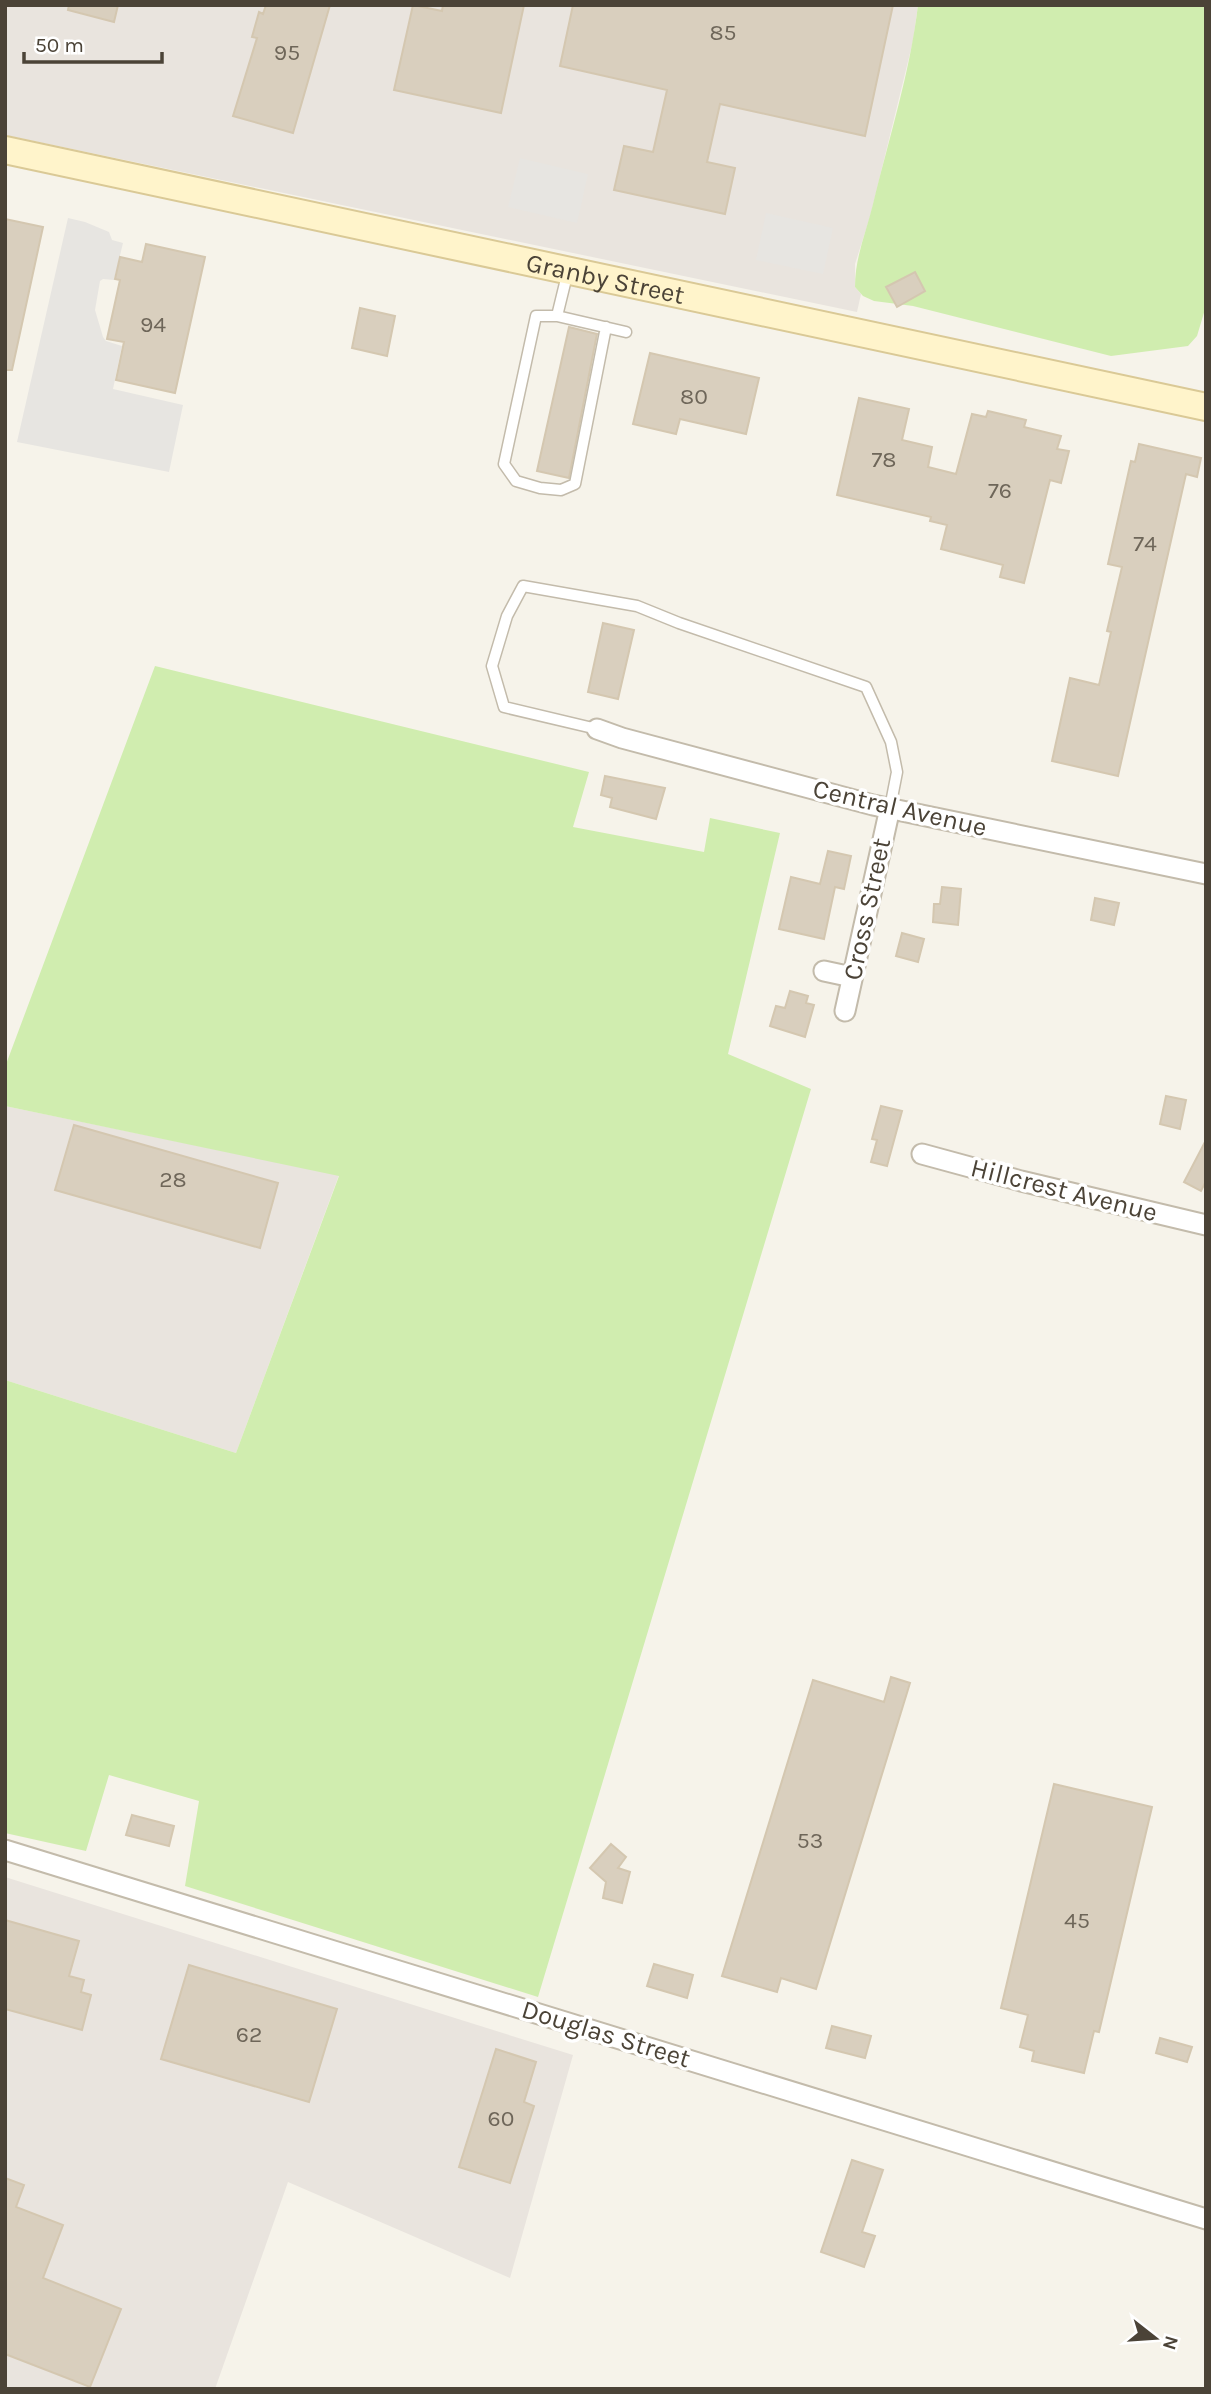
<svg xmlns="http://www.w3.org/2000/svg" width="1211" height="2394" font-family="Karla,sans-serif">
	<rect width="100%" height="100%" fill="#f6f3ea"/>
	<path fill="#e9e4de" d="M 5,5 L 918,5 L 913,41 L 870,217 L 855,264 L 855,287 L 861,294 L 857,312 L 5,135 Z
		M 5,1106 L 339,1175 L 236,1453 L 5,1380 Z
		M 5,1877 L 573,2055 L 510,2278 L 288,2182 L 215,2389 L 5,2389 Z"/>
	<path fill="#d0edaf" d="M 918,5 L 1206,5 L 1206,306 L 1197,336 L 1188,346 L 1111,356 L 913,306 L 874,301 L 863,296 L 855,287 C 855,257 866,233 873,204 C 889,138 910,73 918,5 Z
		M 155,666 L 589,772 L 573,827 L 704,852 L 710,818 L 780,833 L 728,1054 L 811,1089 L 538,1997 L 185,1886 L 199,1801 L 109,1775 L 86,1851 L 5,1833 L 5,1380 L 236,1453 L 339,1176 L 5,1106 L 5,1067 Z"/>
	<path fill="#e7e5e1" d="M 520,158 L 588,174 L 577,223 L 508,207 Z
		M 766,213 L 833,228 L 823,274 L 756,260 Z
		M 68,218 L 85,222 L 109,232 L 112,240 L 123,243 L 114,280 L 103,279 L 100,281 L 95,310 L 103,337 L 106,341 L 122,346 L 113,389 L 183,405 L 169,472 L 17,442 Z"/>
	<path fill="#d9cfbe" stroke="#d4c7b0" stroke-width="2" d="M 69,5 L 118,5 L 114,22 L 68,10 Z
		M 266,5 L 330,5 L 293,133 L 233,116 L 257,38 L 252,37 L 259,12 L 263,14 Z
		M 413,5 L 442,11 L 443,5 L 524,5 L 501,113 L 394,90 Z
		M 573,5 L 893,5 L 865,136 L 720,104 L 707,162 L 735,168 L 725,214 L 614,190 L 624,146 L 653,152 L 667,90 L 560,66 Z
		M 5,219 L 43,227 L 12,370 L 5,370 Z
		M 146,244 L 205,257 L 175,393 L 116,380 L 124,342 L 107,339 L 120,280 L 115,279 L 120,257 L 142,262 Z
		M 915,272 L 925,291 L 897,307 L 886,287 Z
		M 360,308 L 395,316 L 387,356 L 352,348 Z
		M 569,327 L 597,334 L 569,478 L 537,471 Z
		M 650,353 L 759,378 L 746,434 L 680,419 L 676,434 L 633,424 Z
		M 859,398 L 909,409 L 902,440 L 932,447 L 928,467 L 956,474 L 972,414 L 986,417 L 988,411 L 1026,420 L 1024,427 L 1061,436 L 1057,449 L 1069,451 L 1061,483 L 1050,480 L 1024,583 L 1000,577 L 1003,565 L 941,549 L 947,525 L 930,521 L 931,517 L 837,495 Z
		M 1139,444 L 1201,458 L 1197,477 L 1186,474 L 1118,776 L 1052,761 L 1070,678 L 1099,685 L 1111,632 L 1107,631 L 1122,567 L 1108,564 L 1131,461 L 1135,462 Z
		M 603,623 L 634,630 L 618,699 L 588,692 Z
		M 605,776 L 665,788 L 656,819 L 610,807 L 612,798 L 601,795 Z
		M 828,851 L 851,856 L 844,889 L 835,887 L 824,939 L 779,929 L 791,877 L 820,884 Z
		M 942,887 L 961,889 L 958,925 L 933,922 L 934,904 L 940,904 Z
		M 1095,898 L 1119,903 L 1114,925 L 1091,920 Z
		M 902,933 L 924,939 L 918,962 L 896,956 Z
		M 790,991 L 808,996 L 806,1003 L 814,1005 L 805,1037 L 770,1026 L 776,1006 L 785,1008 Z
		M 1166,1096 L 1186,1100 L 1180,1129 L 1160,1124 Z
		M 881,1106 L 902,1111 L 887,1166 L 871,1162 L 877,1140 L 872,1139 Z
		M 74,1125 L 278,1183 L 260,1248 L 55,1190 Z
		M 1206,1140 L 1206,1181 L 1201,1191 L 1184,1182 Z
		M 891,1677 L 910,1683 L 816,1989 L 781,1978 L 777,1992 L 722,1976 L 813,1680 L 884,1702 Z
		M 1054,1784 L 1152,1807 L 1099,2032 L 1094,2031 L 1084,2073 L 1032,2061 L 1034,2051 L 1020,2047 L 1028,2015 L 1001,2008 Z
		M 132,1815 L 174,1826 L 169,1846 L 126,1835 Z
		M 611,1844 L 626,1857 L 618,1868 L 630,1872 L 622,1903 L 603,1898 L 606,1882 L 590,1868 Z
		M 5,1920 L 79,1941 L 69,1976 L 84,1980 L 81,1992 L 91,1995 L 82,2030 L 5,2009 Z
		M 654,1964 L 693,1975 L 687,1998 L 647,1986 Z
		M 189,1965 L 337,2009 L 309,2102 L 161,2059 Z
		M 832,2026 L 871,2036 L 865,2058 L 826,2048 Z
		M 1160,2038 L 1192,2047 L 1187,2062 L 1156,2053 Z
		M 496,2049 L 536,2062 L 524,2102 L 534,2106 L 510,2183 L 459,2167 Z
		M 852,2160 L 883,2170 L 862,2232 L 875,2236 L 864,2267 L 821,2252 Z
		M 5,2178 L 24,2185 L 16,2207 L 63,2225 L 43,2278 L 121,2309 L 90,2387 L 5,2354 Z"/>
	<g fill="none" stroke-linecap="round" stroke-linejoin="round">
		<g stroke="#c3bbab" stroke-width="13">
			<path id="lane" d="M 568,271 L 557,316 L 536,316 L 504,464 L 516,481 L 540,488 L 561,490 L 575,484 L 606,327
				M 557,316 L 626,332
				M 597,729 L 504,707 L 492,666 L 507,616 L 523,586 L 637,606 L 679,623 L 866,687 L 891,742 L 897,772 L 890,808"/>
		</g>
		<g stroke="#c3bbab" stroke-width="23">
			<path id="street" d="M 597,729 L 622,738 L 873,805 L 1206,874
				M 824,971 L 852,977
				M 845,1011 L 890,808
				M 922,1154 L 1021,1181 L 1206,1225
				M 5,1850 L 1206,2219"/>
		</g>
		<g stroke="#dac996" stroke-width="30">
			<g id="secondary">
				<path id="s1" d="M 5,150 L 1206,407"/>
			</g>
		</g>
		<use href="#lane" stroke="#fff" stroke-width="10"/>
		<use href="#street" stroke="#fff" stroke-width="19"/>
		<use href="#secondary" stroke="#fff4cb" stroke-width="26"/>
	</g>
	<g text-anchor="middle" dominant-baseline="central" stroke-width="7" stroke-linejoin="round" paint-order="stroke">
		<g font-size="23" fill="#6e6659">
			<text x="723" y="32">85</text>
			<text x="287" y="52">95</text>
			<text x="153" y="324">94</text>
			<text x="694" y="396">80</text>
			<text x="884" y="459">78</text>
			<text x="1000" y="490">76</text>
			<text x="1145" y="543">74</text>
			<text x="173" y="1179">28</text>
			<text x="810" y="1840">53</text>
			<text x="1077" y="1920">45</text>
			<text x="249" y="2034">62</text>
			<text x="501" y="2118">60</text>
		</g>
		<g font-size="26" fill="#4b4337" stroke="#fff">
			<text stroke="none"><textPath href="#s1" startOffset="614">Granby Street</textPath></text>
			<text transform="translate(900 808) rotate(13)">Central Avenue</text>
			<text transform="translate(867 909) rotate(-78)">Cross Street</text>
			<text transform="translate(1064 1190) rotate(14)">Hillcrest Avenue</text>
			<text transform="translate(606 2034) rotate(17)">Douglas Street</text>
		</g>
	</g>
	<rect width="1211" height="2394" fill="none" stroke="#4b4337" stroke-width="14"/>
	<g transform="translate(1155 2338) rotate(107)" stroke="#ffffff" stroke-width="5" paint-order="stroke">
	<path d="M0-5L12 26L0 18L-12 26Z" fill="#4b4337"/>
	<text y="-10" font-size="19" font-weight="bold" text-anchor="middle" fill="#4b4337">N</text>
	</g>
	<path d="M24 52v10h138v-10" fill="none" stroke="#4b4337" stroke-width="3.5"/>
	<text x="35" y="52" font-size="21" fill="#4b4337" stroke="#ffffff" stroke-width="5" paint-order="stroke">50 m</text>
</svg>
